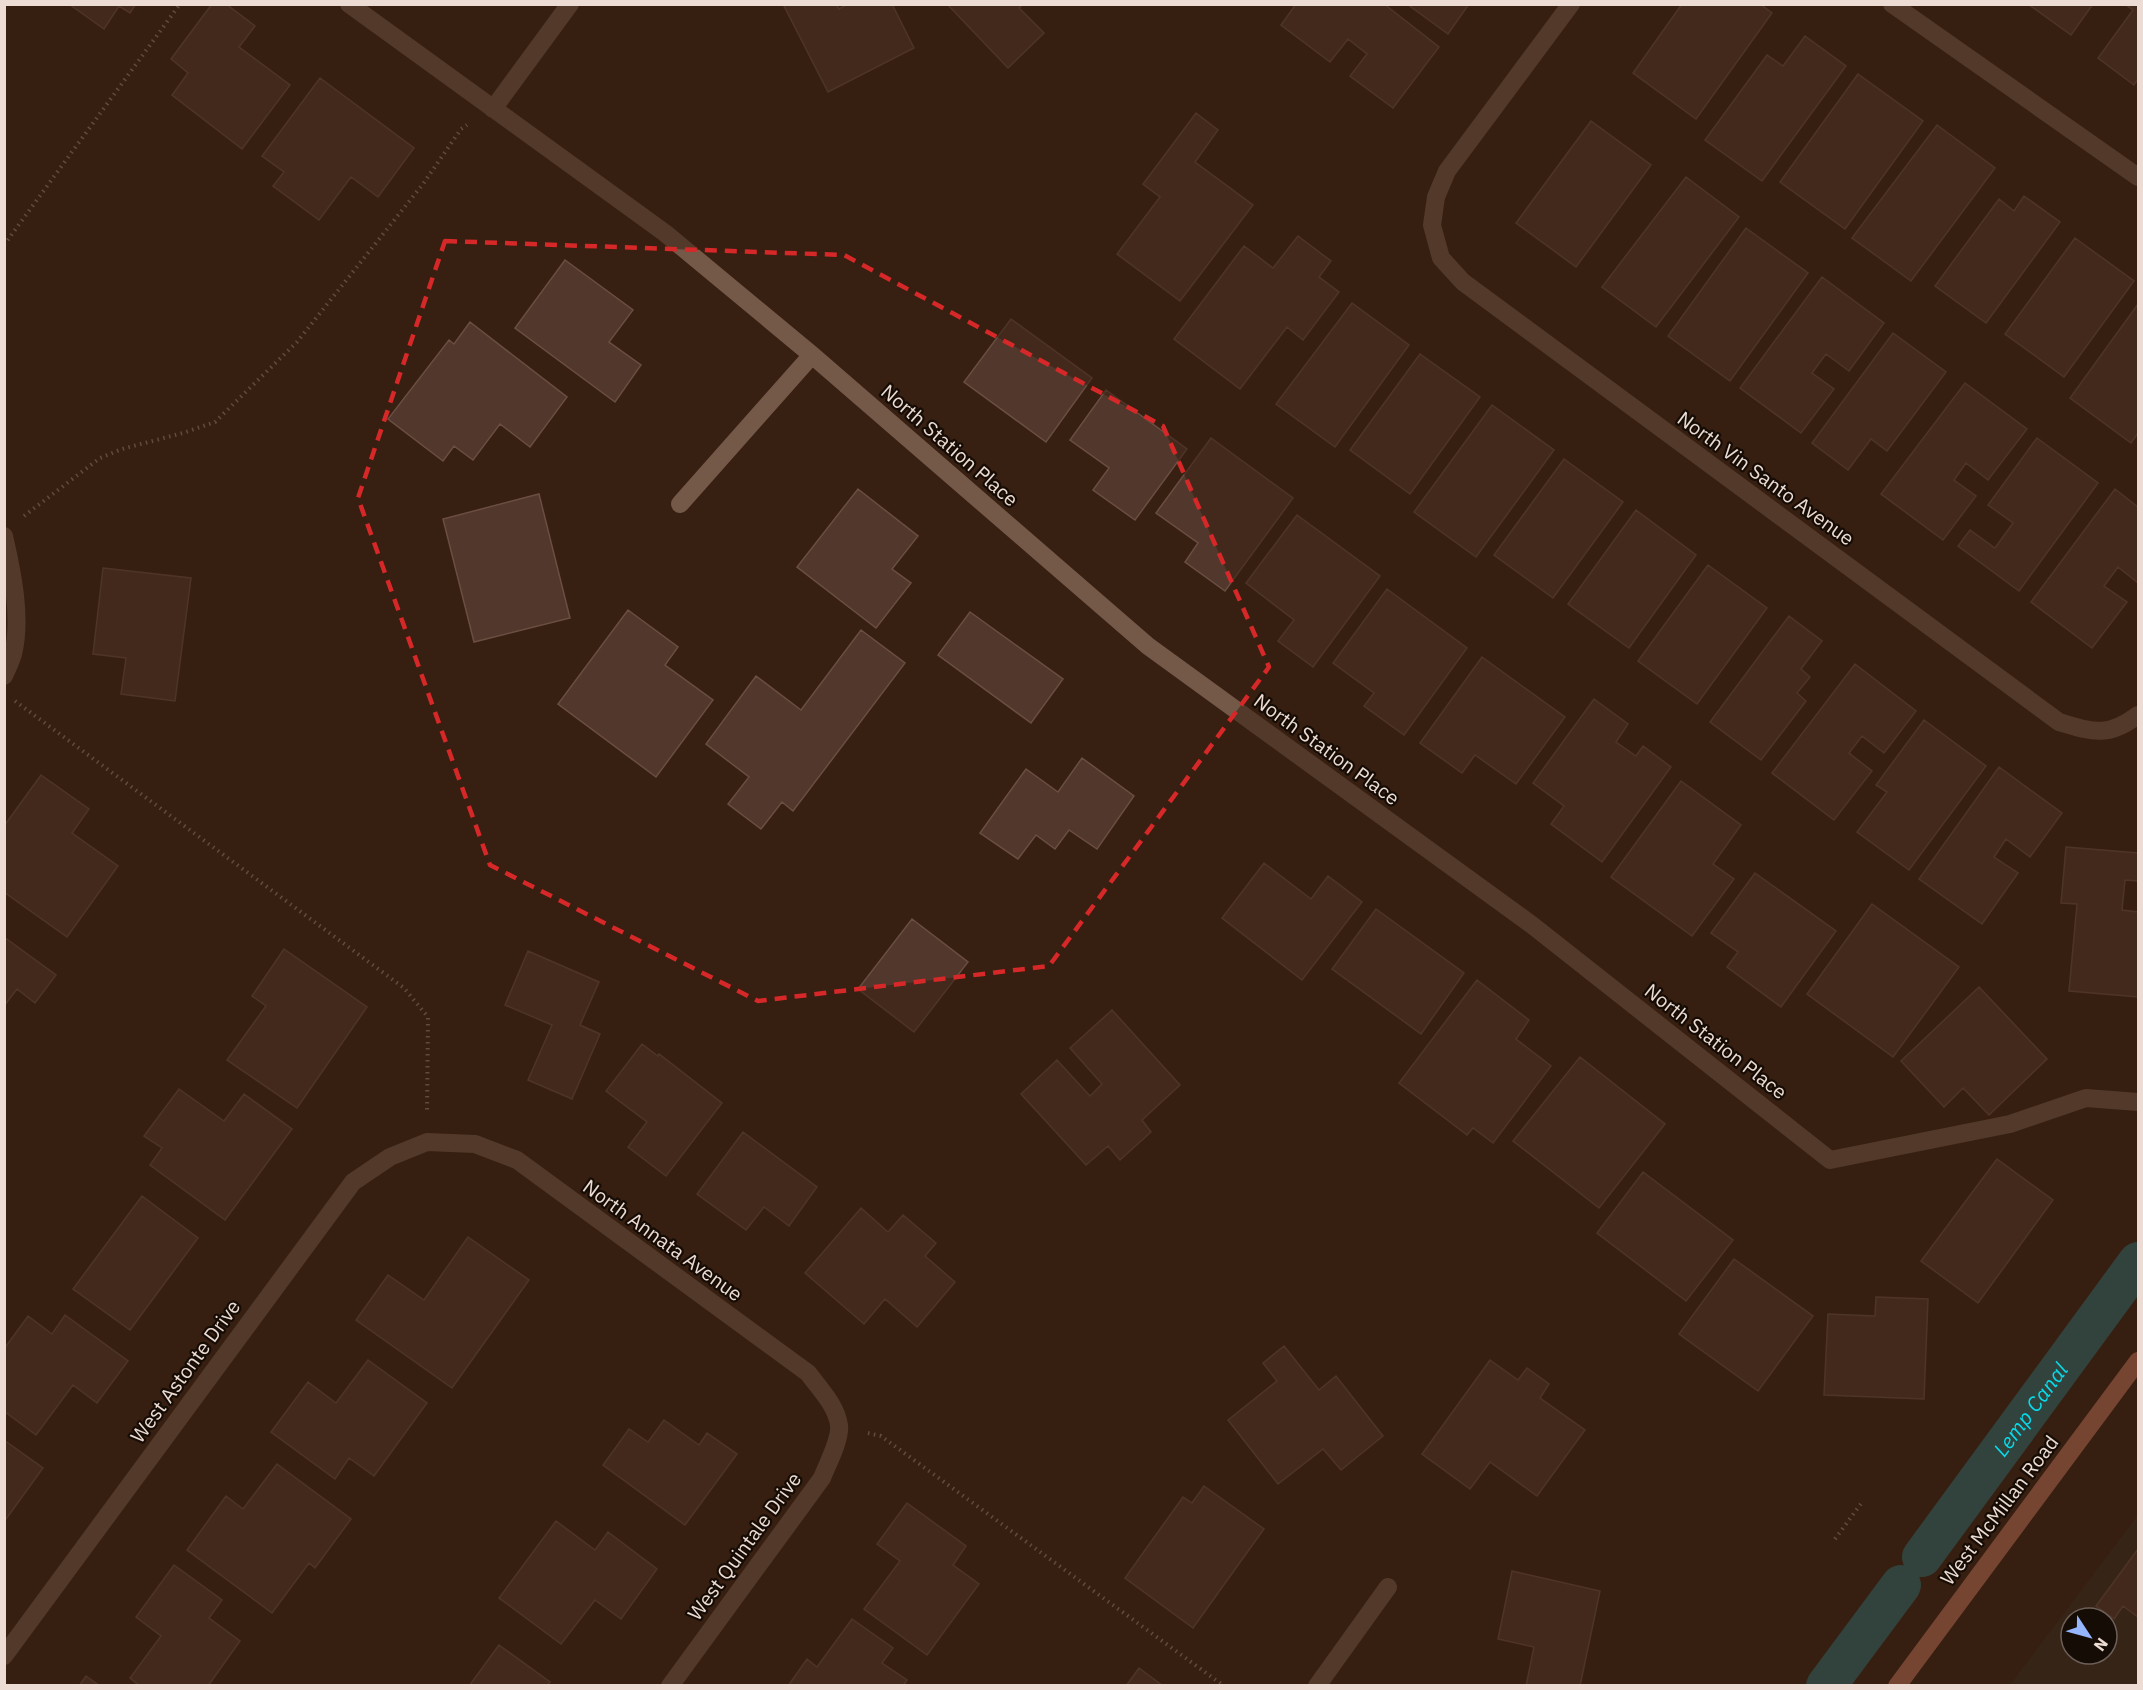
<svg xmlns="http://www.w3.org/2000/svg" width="2143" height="1690" font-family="'IBM Plex Sans',sans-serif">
	<rect width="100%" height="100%" fill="#371f11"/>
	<path fill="#372b1d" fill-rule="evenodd" d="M 2138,1515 L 2138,1685 L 2010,1685 ZM 2071,1618 L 2107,1618 L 2107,1654 L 2071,1654 Z"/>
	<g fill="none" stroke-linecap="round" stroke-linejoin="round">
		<g stroke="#2e6d73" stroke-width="40">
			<path id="s1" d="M 1922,1557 L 2138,1262"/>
			<path d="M 1826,1686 L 1901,1585"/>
		</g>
	</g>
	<path fill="#52372c" stroke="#6b4e42" stroke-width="1.5" d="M 69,4 L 136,4 L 130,13 L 119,6 L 104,29 Z
		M 212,4 L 226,4 L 255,26 L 239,47 L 290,85 L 242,149 L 172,95 L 188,73 L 171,59 Z
		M 783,4 L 836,4 L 839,9 L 848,4 L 892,4 L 914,48 L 828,92 Z
		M 947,4 L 1023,4 L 1019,8 L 1044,33 L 1008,68 Z
		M 1296,4 L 1384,4 L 1439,47 L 1393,108 L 1350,76 L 1367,54 L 1348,39 L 1330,62 L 1281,25 Z
		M 1407,4 L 1469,4 L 1448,34 Z
		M 1682,4 L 1760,4 L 1772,13 L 1696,119 L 1633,73 Z
		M 2028,4 L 2093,4 L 2071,35 Z
		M 2125,4 L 2138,4 L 2138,79 L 2134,85 L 2098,58 L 2133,10 Z
		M 1805,36 L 1846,66 L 1762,181 L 1705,140 L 1767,55 L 1783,66 Z
		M 1858,74 L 1923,121 L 1845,229 L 1780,182 Z
		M 320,78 L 414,148 L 378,197 L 351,177 L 319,220 L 273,186 L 284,172 L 262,156 Z
		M 1196,113 L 1218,130 L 1195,162 L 1253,205 L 1180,301 L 1117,254 L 1160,197 L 1143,184 Z
		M 1591,121 L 1651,165 L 1576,267 L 1516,223 Z
		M 1937,125 L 1995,168 L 1911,281 L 1852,238 Z
		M 1686,177 L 1739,217 L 1656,327 L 1602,287 Z
		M 2024,196 L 2060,222 L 1986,323 L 1935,286 L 1999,199 L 2014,211 Z
		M 1746,228 L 1808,273 L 1730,381 L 1668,336 Z
		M 1298,236 L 1331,261 L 1319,277 L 1339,292 L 1303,340 L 1287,327 L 1240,389 L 1174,339 L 1244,246 L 1273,268 Z
		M 2075,238 L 2134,281 L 2064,377 L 2005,334 Z
		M 565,260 L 633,310 L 609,342 L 641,365 L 615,402 L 515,328 Z
		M 1822,277 L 1884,323 L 1849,371 L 1826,354 L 1812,373 L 1834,389 L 1801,433 L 1740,388 Z
		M 1352,303 L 1409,345 L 1335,447 L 1276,404 Z
		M 2138,304 L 2138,433 L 2131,443 L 2070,398 Z
		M 1011,319 L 1092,378 L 1046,442 L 964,382 Z
		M 470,322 L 567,397 L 530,447 L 500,424 L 473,460 L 454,446 L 443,461 L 388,419 L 449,340 L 454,344 Z
		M 1893,333 L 1946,372 L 1887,451 L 1871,439 L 1848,470 L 1812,443 Z
		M 1420,354 L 1480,397 L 1410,494 L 1350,450 Z
		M 1965,383 L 2027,429 L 1988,480 L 1966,463 L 1954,480 L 1976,496 L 1943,540 L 1881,494 Z
		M 1106,390 L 1187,449 L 1135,520 L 1093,490 L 1109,468 L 1070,440 Z
		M 1492,405 L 1554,450 L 1476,557 L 1414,512 Z
		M 1211,438 L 1293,498 L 1225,591 L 1185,562 L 1198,543 L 1156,513 Z
		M 2037,438 L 2098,483 L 2019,591 L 1958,546 L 1970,530 L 1995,548 L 2013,523 L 1988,505 Z
		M 1564,459 L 1623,502 L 1553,598 L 1494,555 Z
		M 858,489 L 918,536 L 892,569 L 911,583 L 876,628 L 797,567 Z
		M 2115,489 L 2138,507 L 2138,583 L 2118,567 L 2104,586 L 2127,602 L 2092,648 L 2031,602 Z
		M 539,494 L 570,618 L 474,642 L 443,519 Z
		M 1636,510 L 1696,555 L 1629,648 L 1568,604 Z
		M 1297,515 L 1380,576 L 1313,667 L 1278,641 L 1294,620 L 1246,583 Z
		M 1708,565 L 1767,608 L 1697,704 L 1638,661 Z
		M 103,568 L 191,578 L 175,701 L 121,694 L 126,658 L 93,654 Z
		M 1387,589 L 1467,648 L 1404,735 L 1364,706 L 1374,693 L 1333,663 Z
		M 628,610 L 678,647 L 665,665 L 713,700 L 656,777 L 558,704 Z
		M 970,612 L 1063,679 L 1031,723 L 938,655 Z
		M 1789,616 L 1822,641 L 1801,669 L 1810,677 L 1797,693 L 1806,701 L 1761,760 L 1710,722 Z
		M 861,630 L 905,663 L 793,811 L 782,802 L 761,829 L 728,804 L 749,777 L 706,744 L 756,676 L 801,710 Z
		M 1482,657 L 1565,717 L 1516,784 L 1475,755 L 1462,773 L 1420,743 Z
		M 1855,664 L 1916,711 L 1884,753 L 1862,736 L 1849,753 L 1872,771 L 1834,820 L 1772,773 Z
		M 1594,699 L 1628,724 L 1616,742 L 1636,756 L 1643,746 L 1671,767 L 1602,862 L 1551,824 L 1564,806 L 1533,783 Z
		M 1924,720 L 1986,766 L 1909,870 L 1857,832 L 1887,792 L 1876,785 Z
		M 1082,758 L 1134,796 L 1097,849 L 1069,830 L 1055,849 L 1036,835 L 1018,859 L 980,833 L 1026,769 L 1058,792 Z
		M 1999,767 L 2062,813 L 2030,857 L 2006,839 L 1994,857 L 2018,873 L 1982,924 L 1919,879 Z
		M 41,775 L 89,809 L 72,833 L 118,866 L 67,937 L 4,892 L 4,826 Z
		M 1681,781 L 1741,825 L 1713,864 L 1734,879 L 1692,936 L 1611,877 Z
		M 2066,847 L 2138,853 L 2138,881 L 2125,880 L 2122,910 L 2138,912 L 2138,997 L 2069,991 L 2077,904 L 2061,903 Z
		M 1264,863 L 1311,899 L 1328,876 L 1362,902 L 1302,980 L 1222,918 Z
		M 1755,873 L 1836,931 L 1781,1007 L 1727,967 L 1738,952 L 1711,933 Z
		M 1872,904 L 1959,967 L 1893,1057 L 1807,994 Z
		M 1376,909 L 1464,973 L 1421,1034 L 1332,969 Z
		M 912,919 L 968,962 L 914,1032 L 858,989 Z
		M 4,937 L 56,975 L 35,1003 L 17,989 L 4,1006 Z
		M 284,949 L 367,1007 L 297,1108 L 227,1060 L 266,1006 L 252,996 Z
		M 528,951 L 599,982 L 580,1025 L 600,1034 L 572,1099 L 528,1080 L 552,1025 L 505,1005 Z
		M 1477,980 L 1529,1020 L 1516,1039 L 1551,1066 L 1493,1143 L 1473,1128 L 1467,1135 L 1399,1083 Z
		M 1979,987 L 2047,1059 L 1989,1115 L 1963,1088 L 1944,1107 L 1901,1061 Z
		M 1112,1010 L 1180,1085 L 1142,1120 L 1151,1132 L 1120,1160 L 1108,1146 L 1086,1165 L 1021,1094 L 1057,1060 L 1090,1096 L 1102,1084 L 1070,1048 Z
		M 642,1044 L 658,1056 L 659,1054 L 722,1103 L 666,1176 L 628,1147 L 647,1122 L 606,1091 Z
		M 1580,1057 L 1665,1124 L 1599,1208 L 1513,1141 Z
		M 179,1089 L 224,1121 L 244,1094 L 292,1129 L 225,1220 L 150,1165 L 162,1148 L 144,1136 Z
		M 743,1132 L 817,1187 L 789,1226 L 764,1207 L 746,1230 L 697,1194 Z
		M 1997,1159 L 2053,1200 L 1978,1303 L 1921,1261 Z
		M 1643,1172 L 1733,1240 L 1686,1301 L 1597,1233 Z
		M 142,1196 L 198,1238 L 130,1330 L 73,1289 Z
		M 861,1208 L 888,1232 L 903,1215 L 936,1243 L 925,1256 L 955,1282 L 917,1327 L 885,1299 L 864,1324 L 805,1273 Z
		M 468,1237 L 529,1280 L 452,1388 L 356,1320 L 388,1275 L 424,1300 Z
		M 1734,1259 L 1813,1316 L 1758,1391 L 1679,1334 Z
		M 1876,1297 L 1928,1299 L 1924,1399 L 1824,1395 L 1828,1314 L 1875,1316 Z
		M 65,1315 L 128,1361 L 97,1403 L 73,1385 L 36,1435 L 4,1411 L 4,1349 L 28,1316 L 52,1334 Z
		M 1284,1346 L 1319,1390 L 1336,1376 L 1383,1436 L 1341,1470 L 1323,1449 L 1278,1484 L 1228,1420 L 1277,1381 L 1263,1363 Z
		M 368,1360 L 427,1403 L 374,1476 L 349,1458 L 335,1479 L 271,1432 L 308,1382 L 336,1403 Z
		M 1490,1360 L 1518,1380 L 1527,1368 L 1549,1384 L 1540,1398 L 1585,1430 L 1537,1496 L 1490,1462 L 1470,1489 L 1422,1454 Z
		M 664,1420 L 699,1445 L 707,1433 L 737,1454 L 685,1525 L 603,1465 L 629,1429 L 648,1442 Z
		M 4,1440 L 43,1468 L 4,1522 Z
		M 277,1464 L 351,1519 L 315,1568 L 309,1563 L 272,1613 L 187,1550 L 226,1496 L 243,1509 Z
		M 1204,1486 L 1264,1529 L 1193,1628 L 1125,1578 L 1183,1497 L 1192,1503 Z
		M 907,1503 L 966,1546 L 953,1565 L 979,1584 L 927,1655 L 864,1609 L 900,1561 L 877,1544 Z
		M 556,1521 L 595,1550 L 608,1532 L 657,1569 L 621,1619 L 595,1600 L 561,1644 L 499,1598 Z
		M 2138,1549 L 2138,1617 L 2123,1606 L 2114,1619 L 2096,1606 Z
		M 174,1565 L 222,1600 L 209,1618 L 240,1641 L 208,1686 L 140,1686 L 130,1678 L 161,1636 L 136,1617 Z
		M 1512,1571 L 1600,1591 L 1580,1686 L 1526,1686 L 1534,1647 L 1498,1639 Z
		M 852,1619 L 893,1648 L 882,1663 L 907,1680 L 903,1686 L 788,1686 L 807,1659 L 817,1667 Z
		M 499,1645 L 550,1682 L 547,1686 L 469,1686 Z
		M 1139,1668 L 1163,1686 L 1126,1686 Z
		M 86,1676 L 100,1686 L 79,1686 Z"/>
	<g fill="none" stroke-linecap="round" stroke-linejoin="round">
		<path stroke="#948074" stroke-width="4" stroke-dasharray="1.5 4.5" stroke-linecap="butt" d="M 4,245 L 180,4
			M 24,516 L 100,458 L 122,449 L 183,433 L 215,422 L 297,342 L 423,184 L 461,129 L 467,125
			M 15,701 L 404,988 L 428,1017 L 427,1112
			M 868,1433 L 881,1436 L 1224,1686
			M 1835,1539 L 1863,1501"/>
		<path stroke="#745949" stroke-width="18" d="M 349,4 L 665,233 L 812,355 L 1148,646 L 1532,925 L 1830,1160 L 2010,1124 L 2086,1098 L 2138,1102
			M 1571,4 L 1447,171 L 1436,197 L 1432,225 L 1441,258 L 1463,282 L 2059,722 C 2093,732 2108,738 2138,715
			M 1892,4 L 2138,177
			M 493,109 L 570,4
			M 680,504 L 812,355
			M 4,536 C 12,571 22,618 13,654 C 11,661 7,669 4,676
			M 4,1656 L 353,1182 L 390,1157 L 427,1142 L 475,1144 L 517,1160 L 808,1373 C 820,1389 836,1405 839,1425 C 841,1439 827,1465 822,1478 L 670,1686
			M 1317,1686 L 1388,1587"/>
		<path stroke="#c1735b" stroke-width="18" d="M 1897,1686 L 2138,1361"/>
	</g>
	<path d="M0 0H2143V1690H0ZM 445,241 L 844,255 L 1163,426 L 1269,667 L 1049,966 L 758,1001 L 490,865 L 358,498 Z" fill="#371f11" fill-opacity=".55" fill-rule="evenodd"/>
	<path fill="none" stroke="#d62828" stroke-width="4.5" stroke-dasharray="12 8" stroke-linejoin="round" d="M 445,241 L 844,255 L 1163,426 L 1269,667 L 1049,966 L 758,1001 L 490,865 L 358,498 Z"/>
	<g text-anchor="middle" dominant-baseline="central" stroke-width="4.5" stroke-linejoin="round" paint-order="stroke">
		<g font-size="20" fill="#ecdcd3" stroke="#160c06">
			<text transform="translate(950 445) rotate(41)">North Station Place</text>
			<text transform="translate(1766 478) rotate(36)">North Vin Santo Avenue</text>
			<text transform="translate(1327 749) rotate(36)">North Station Place</text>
			<text transform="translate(1716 1041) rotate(38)">North Station Place</text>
			<text transform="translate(663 1240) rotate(36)">North Annata Avenue</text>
			<text transform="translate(185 1371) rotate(-54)">West Astonte Drive</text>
			<text transform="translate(1999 1510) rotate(-53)">West McMillan Road</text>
			<text transform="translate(744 1546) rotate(-54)">West Quintale Drive</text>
		</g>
		<g font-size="21" font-style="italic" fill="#07dae9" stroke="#160c06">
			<text stroke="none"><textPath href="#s1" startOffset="183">Lemp Canal</textPath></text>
		</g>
	</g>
	<rect width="2143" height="1690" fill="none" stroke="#ecdcd3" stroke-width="12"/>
	<g transform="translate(2089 1636) rotate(126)"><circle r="28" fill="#160c06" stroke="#6c5f58" stroke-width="1.5"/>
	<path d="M0-4.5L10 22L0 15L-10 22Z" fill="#95b6fd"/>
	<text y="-9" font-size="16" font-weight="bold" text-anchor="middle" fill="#ecdcd3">N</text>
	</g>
</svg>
